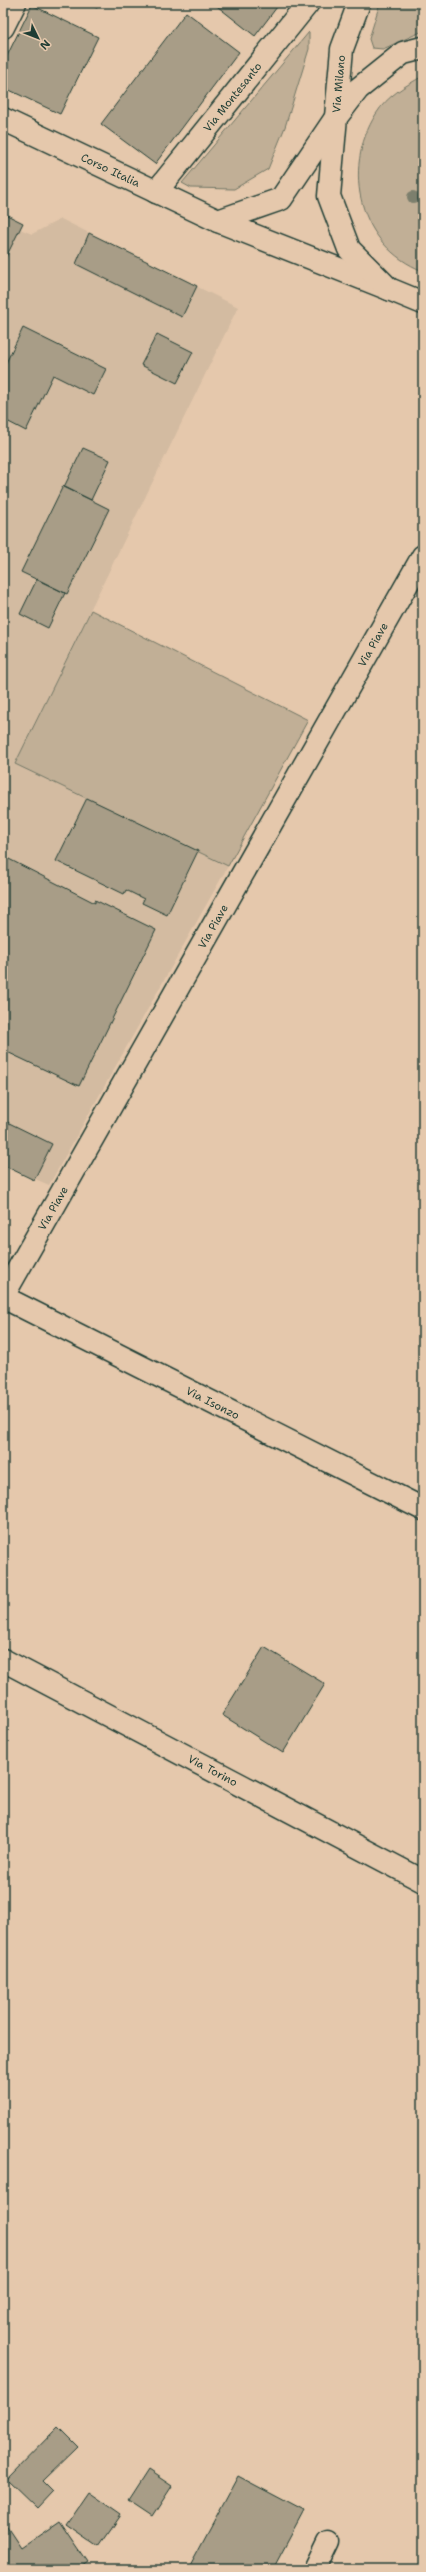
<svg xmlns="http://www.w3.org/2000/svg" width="426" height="2572" font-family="'Shantell Sans',sans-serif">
	<rect width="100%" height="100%" fill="#e5c8ac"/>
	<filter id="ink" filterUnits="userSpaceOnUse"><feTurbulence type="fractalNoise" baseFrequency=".025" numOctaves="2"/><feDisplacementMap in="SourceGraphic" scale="8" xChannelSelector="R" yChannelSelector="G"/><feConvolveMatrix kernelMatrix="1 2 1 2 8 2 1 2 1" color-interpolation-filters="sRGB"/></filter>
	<g filter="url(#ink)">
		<path fill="#d3bba1" d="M 3,213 L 23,223 L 20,229 L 32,234 L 61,219 L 238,307 L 15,764 L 228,866 L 49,1185 L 3,1165 Z"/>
		<path fill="#c1af96" stroke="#707665" d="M 380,3 L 423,3 L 423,31 L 383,49 L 372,48 L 369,39 Z
			M 309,32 L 309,49 L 285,127 L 268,169 L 234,189 L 191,188 L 182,183 Z
			M 423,76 L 423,271 C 359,246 341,170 376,114 C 387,96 405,86 423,76 Z
			M 91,610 L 308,720 L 228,866 L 15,764 Z"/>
		<path fill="#a89d87" stroke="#1f3d34" d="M 87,3 L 100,3 L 97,8 Z
			M 213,3 L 280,3 L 255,36 Z
			M 32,5 L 98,37 L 60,114 L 3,87 L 3,64 Z
			M 186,12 L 239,52 L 155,164 L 101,124 Z
			M 3,213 L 23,223 L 3,263 Z
			M 89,233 L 197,286 L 182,317 L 76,264 Z
			M 23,328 L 106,369 L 93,395 L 53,375 L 26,431 L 3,419 L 3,369 Z
			M 157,334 L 193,352 L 177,383 L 141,365 Z
			M 83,448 L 110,460 L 91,500 L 64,487 Z
			M 63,486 L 109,509 L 67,594 L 21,572 Z
			M 37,579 L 65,593 L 48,628 L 20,614 Z
			M 87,798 L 198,851 L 167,915 L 142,903 L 144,899 L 126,890 L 124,894 L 56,861 Z
			M 3,856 L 95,903 L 95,900 L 156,930 L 79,1086 L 3,1050 Z
			M 3,1120 L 52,1144 L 34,1180 L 3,1165 Z
			M 264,1647 L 325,1684 L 283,1753 L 222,1715 Z
			M 58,2427 L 78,2447 L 42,2482 L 52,2492 L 37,2508 L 7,2479 Z
			M 148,2470 L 172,2486 L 152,2517 L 128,2501 Z
			M 238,2476 L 304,2511 L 273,2569 L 188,2569 Z
			M 88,2492 L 121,2515 L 99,2547 L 66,2524 Z
			M 3,2521 L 21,2548 L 60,2521 L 88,2562 L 78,2569 L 3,2569 Z"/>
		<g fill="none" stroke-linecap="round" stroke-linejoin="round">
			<g stroke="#1f3d34" stroke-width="25">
				<g id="minor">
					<path d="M 3,27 L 15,3"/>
					<path id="s1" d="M 3,119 L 218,221 L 389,289"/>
					<path id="s2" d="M 156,192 L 308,3"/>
					<path d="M 218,221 L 281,199 L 335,119"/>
					<path id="s3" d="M 3,1296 L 423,556"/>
					<path id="s4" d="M 3,1297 L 423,1509"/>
					<path id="s5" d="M 3,1660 L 423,1881"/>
					<path d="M 315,2569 L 328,2542"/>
				</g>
			</g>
			<g stroke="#1f3d34" stroke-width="25">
				<path id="major" d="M 359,3 L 342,49 L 329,196 L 349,249 L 389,289 L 423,303
					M 335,119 L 358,89 L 403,53 L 423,48"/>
			</g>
			<use href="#minor" stroke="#e5c8ac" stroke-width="22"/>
			<use href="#major" stroke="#e5c8ac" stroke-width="22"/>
		</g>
		<circle fill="#7c7f6d" cx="413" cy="197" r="6"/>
	</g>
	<g text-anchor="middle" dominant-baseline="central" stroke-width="3.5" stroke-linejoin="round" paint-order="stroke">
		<g font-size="11" fill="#1f3d34" stroke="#e5c8ac">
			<text transform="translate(339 84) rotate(-85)">Via Milano</text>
			<text stroke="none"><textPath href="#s2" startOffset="122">Via Montesanto</textPath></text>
			<text stroke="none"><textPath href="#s1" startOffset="119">Corso Italia</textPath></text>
			<text stroke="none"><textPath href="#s3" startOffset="749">Via Piave</textPath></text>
			<text stroke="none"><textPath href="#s3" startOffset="425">Via Piave</textPath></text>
			<text stroke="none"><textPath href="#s3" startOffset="101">Via Piave</textPath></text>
			<text stroke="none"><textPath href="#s4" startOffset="235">Via Isonzo</textPath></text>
			<text stroke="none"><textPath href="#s5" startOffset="237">Via Torino</textPath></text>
		</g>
	</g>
	<rect width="426" height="2572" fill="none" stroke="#e5c8ac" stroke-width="16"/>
	<rect x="8" y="8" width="410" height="2556" fill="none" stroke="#1f3d34" stroke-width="1.5" filter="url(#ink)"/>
	<g transform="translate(38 38) rotate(133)" stroke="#e5c8ac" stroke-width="3" paint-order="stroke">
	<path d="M0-3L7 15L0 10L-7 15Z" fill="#1f3d34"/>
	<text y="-6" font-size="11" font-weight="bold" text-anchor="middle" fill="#1f3d34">N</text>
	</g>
</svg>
